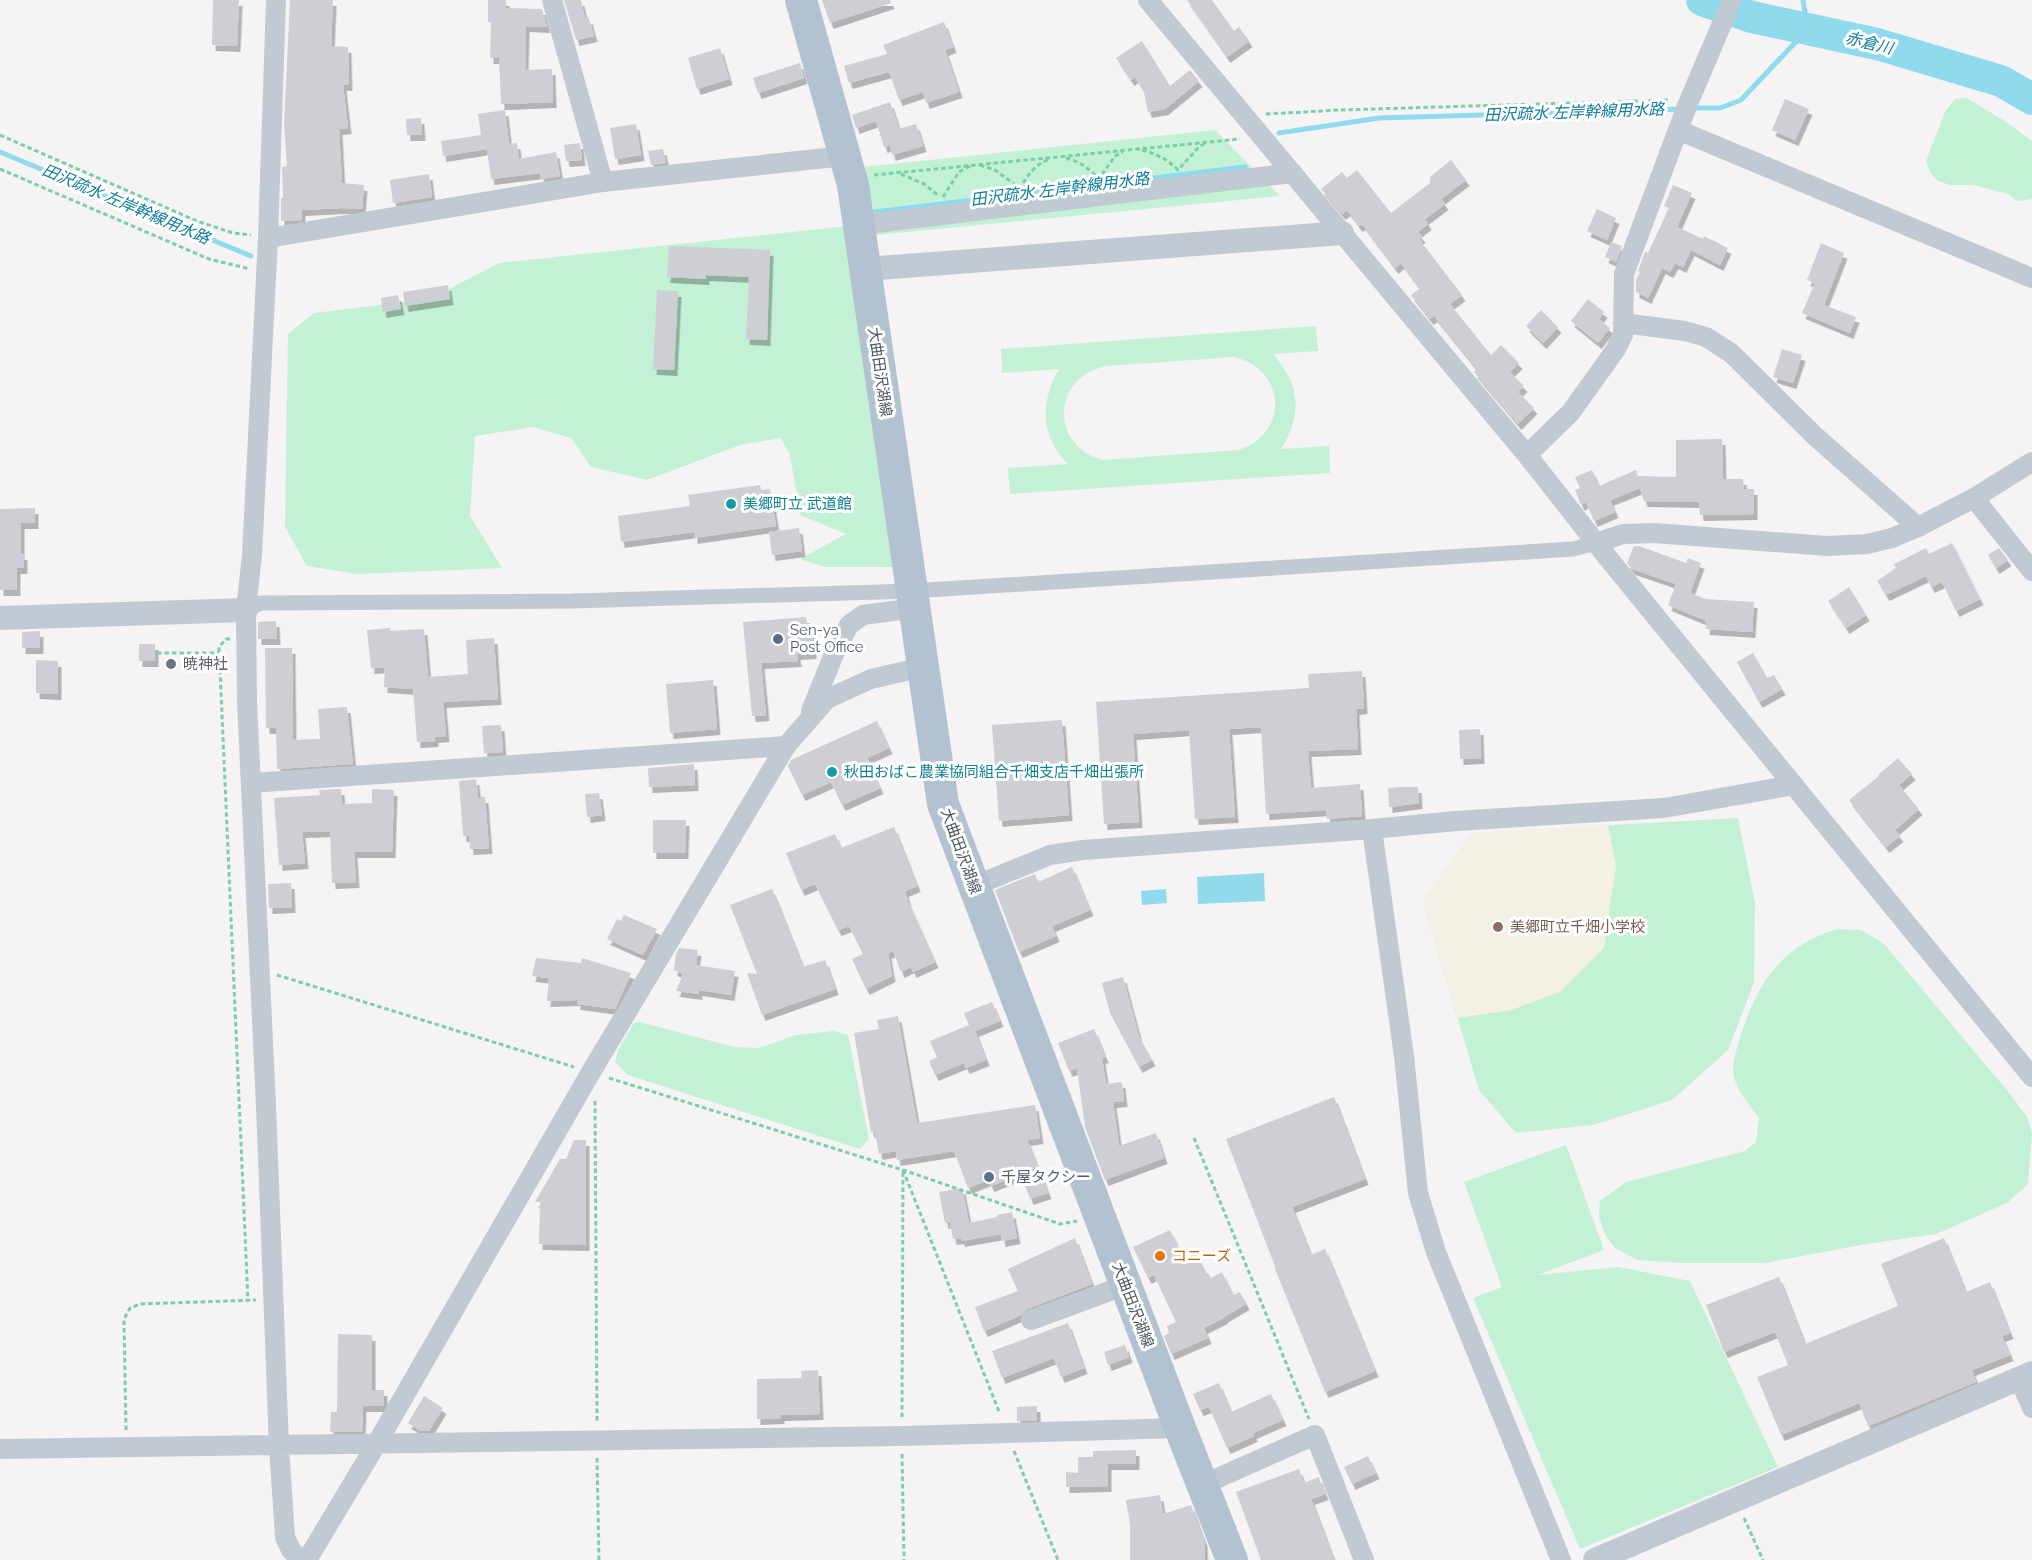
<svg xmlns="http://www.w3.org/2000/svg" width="2032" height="1560" font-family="Raleway,'Noto Sans JP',sans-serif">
	<defs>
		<filter id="shadow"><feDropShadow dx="3.5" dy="6" stdDeviation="0" flood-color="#0004"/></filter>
	</defs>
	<rect width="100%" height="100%" fill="#f5f3f3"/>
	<path fill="#c3f1d5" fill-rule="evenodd" d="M 1967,98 L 2003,120 L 2032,141 L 2032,199 L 2017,201 L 2008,194 L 1973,185 L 1950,185 L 1938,181 L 1931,174 L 1926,161 L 1945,112 L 1955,99 Z
		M 1215,130 L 1280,196 L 875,235 L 863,167 Z
		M 849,226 L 895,567 L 825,567 L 800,559 L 846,534 L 800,515 L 790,455 L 781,438 L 740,445 L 647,480 L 591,467 L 571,438 L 533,427 L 475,436 L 470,516 L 502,568 L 358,574 L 307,566 L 285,527 L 288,334 L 314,313 L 430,299 L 499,263 Z
		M 1316,326 L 1318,351 L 1273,354 C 1300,385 1303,414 1281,449 L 1329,446 L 1330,473 L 1010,494 L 1008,468 L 1068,464 C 1040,436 1040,402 1059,369 L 1002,373 L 1001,349 ZM 1234,357 C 1286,369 1290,433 1239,450 L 1103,460 C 1049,446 1052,376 1107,366 Z
		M 1738,818 L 1755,903 L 1754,982 L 1728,1050 L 1672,1100 L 1593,1125 L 1516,1133 L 1479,1090 L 1423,902 L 1472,833 Z
		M 1837,929 L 1861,930 L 1884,944 L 2011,1095 L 2027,1117 L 2032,1133 L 2028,1184 L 2007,1203 L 1936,1234 L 1866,1244 L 1765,1263 L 1681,1263 L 1637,1260 L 1614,1247 L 1605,1234 L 1599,1216 L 1600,1201 L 1626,1182 L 1745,1151 L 1756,1142 L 1759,1118 C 1751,1107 1741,1096 1736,1083 C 1729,1068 1736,1053 1740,1038 C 1757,983 1780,947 1837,929 Z
		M 640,1022 L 734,1047 L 759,1048 L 796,1035 L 834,1031 L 848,1035 L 869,1139 L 860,1149 L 628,1075 L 615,1062 L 618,1050 L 634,1023 Z
		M 1566,1145 L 1604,1250 L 1538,1275 L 1618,1267 L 1690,1281 L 1778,1467 L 1580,1549 L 1473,1298 L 1502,1287 L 1464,1182 Z"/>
	<path fill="#f5f0e5" d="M 1608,825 L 1616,866 L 1604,948 L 1560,992 L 1511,1010 L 1458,1018 L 1423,902 L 1472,833 Z"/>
	<path fill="#90daee" d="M 1264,873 L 1265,901 L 1198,904 L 1197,877 Z
		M 1166,889 L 1167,903 L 1142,905 L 1141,891 Z"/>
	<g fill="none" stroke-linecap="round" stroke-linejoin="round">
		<path stroke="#90daee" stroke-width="5" d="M 1691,108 L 1720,108 L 1741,100 L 1808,29 L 1803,0
			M 1279,133 L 1379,118 L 1682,109
			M 0,152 L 251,256
			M 875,212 L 1245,167"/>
		<path stroke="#90daee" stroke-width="32" d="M 1702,0 L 1752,17 L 1877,44 L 2001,81 L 2032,99"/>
	</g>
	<path fill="#cdcfd5" filter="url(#shadow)" d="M 213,0 L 239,0 L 237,46 L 212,45 Z
		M 290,0 L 333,0 L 331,46 L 348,47 L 349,85 L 343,85 L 348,128 L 339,129 L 342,183 L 364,185 L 362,209 L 342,208 L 302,210 L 302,220 L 281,221 L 281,198 L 283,198 L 282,167 L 287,166 L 284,124 Z
		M 488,0 L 506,0 L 506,8 L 542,9 L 547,27 L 526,26 L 525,70 L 552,69 L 553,102 L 501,104 L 499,58 L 490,58 L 491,22 L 488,22 Z
		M 564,0 L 581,0 L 585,19 L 589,18 L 594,36 L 576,40 Z
		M 822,0 L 890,0 L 891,3 L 830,23 Z
		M 1187,0 L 1212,0 L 1234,31 L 1239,27 L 1249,41 L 1227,57 Z
		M 944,22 L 953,47 L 945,50 L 959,92 L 926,103 L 923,92 L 899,100 L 889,72 L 849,83 L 844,66 L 887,54 L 883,45 Z
		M 1142,41 L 1170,86 L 1190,70 L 1199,81 L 1165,109 L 1148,112 L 1144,92 L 1135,77 L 1131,80 L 1116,58 Z
		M 720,48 L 729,79 L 697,89 L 688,58 Z
		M 800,63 L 804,78 L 758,93 L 753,78 Z
		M 1785,99 L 1809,109 L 1795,140 L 1772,130 Z
		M 890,102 L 899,129 L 916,124 L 923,146 L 892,155 L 890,145 L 884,147 L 876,121 L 856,128 L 852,115 Z
		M 505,110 L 509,144 L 517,143 L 519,159 L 556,152 L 560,176 L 541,179 L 540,173 L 491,179 L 487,149 L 443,156 L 441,141 L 481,135 L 478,114 Z
		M 421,118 L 422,135 L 407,135 L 406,119 Z
		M 636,124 L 641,155 L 615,159 L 610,128 Z
		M 580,143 L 582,160 L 566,161 L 564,145 Z
		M 663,149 L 666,163 L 651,165 L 648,151 Z
		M 1451,160 L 1466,180 L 1441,199 L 1445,204 L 1425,219 L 1428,224 L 1418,232 L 1422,237 L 1419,239 L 1462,295 L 1450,304 L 1491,355 L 1501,345 L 1519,363 L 1510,372 L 1524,386 L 1518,392 L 1534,408 L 1518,424 L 1474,372 L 1477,369 L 1434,316 L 1430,319 L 1411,295 L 1420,288 L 1401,263 L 1395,268 L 1362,224 L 1359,226 L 1347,210 L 1342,214 L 1321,189 L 1342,172 L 1347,178 L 1357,170 L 1391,213 L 1430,183 L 1430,177 Z
		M 429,174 L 432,197 L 393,203 L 390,180 Z
		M 1673,185 L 1692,193 L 1677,227 L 1703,239 L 1704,236 L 1728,248 L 1720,265 L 1691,250 L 1683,267 L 1675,263 L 1670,272 L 1662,268 L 1648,298 L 1636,292 L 1636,280 L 1640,272 L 1638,271 L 1645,252 L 1648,253 L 1669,208 L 1664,206 Z
		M 1597,209 L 1616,218 L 1607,240 L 1587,231 Z
		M 1611,242 L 1622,246 L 1616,262 L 1605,257 Z
		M 1821,243 L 1844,253 L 1824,305 L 1856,317 L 1850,333 L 1802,313 L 1815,283 L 1807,280 Z
		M 669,246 L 770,250 L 767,340 L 746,339 L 749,277 L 706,275 L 706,279 L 667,277 Z
		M 448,285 L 450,299 L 405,306 L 403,292 Z
		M 657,290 L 678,291 L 674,370 L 653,369 Z
		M 398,295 L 401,309 L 383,312 L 381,298 Z
		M 1588,299 L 1604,312 L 1599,319 L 1610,328 L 1598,343 L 1571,321 Z
		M 1541,310 L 1558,327 L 1543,343 L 1526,326 Z
		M 1782,349 L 1802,355 L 1793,383 L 1773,377 Z
		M 1722,439 L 1723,479 L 1743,479 L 1744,489 L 1754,489 L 1754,514 L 1700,515 L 1699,502 L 1644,501 L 1640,488 L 1610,500 L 1615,512 L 1594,521 L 1586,502 L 1581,505 L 1575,490 L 1580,488 L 1575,477 L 1592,470 L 1599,486 L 1636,470 L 1638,476 L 1676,477 L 1676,440 Z
		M 760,485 L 761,490 L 770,489 L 776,526 L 694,538 L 694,532 L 621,542 L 618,516 L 690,506 L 688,495 Z
		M 35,508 L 35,523 L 21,523 L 21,554 L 24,554 L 24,568 L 17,568 L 17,590 L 0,590 L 0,509 Z
		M 799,528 L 802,551 L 772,555 L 769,532 Z
		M 1952,543 L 1980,599 L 1956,611 L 1942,582 L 1931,587 L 1926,576 L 1886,595 L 1877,581 L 1896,568 L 1894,564 L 1926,548 L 1929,554 Z
		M 1634,546 L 1639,546 L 1686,563 L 1688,558 L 1701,563 L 1690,593 L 1705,599 L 1754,602 L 1752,632 L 1706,629 L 1707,621 L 1668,605 L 1676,584 L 1632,569 L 1627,563 Z
		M 1999,548 L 2008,560 L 1996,568 L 1988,555 Z
		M 1849,587 L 1866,615 L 1846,628 L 1828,601 Z
		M 806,617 L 808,630 L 812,630 L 813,653 L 797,654 L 798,661 L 761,663 L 766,715 L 752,716 L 743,622 Z
		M 276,621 L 277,639 L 258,639 L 258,622 Z
		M 390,628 L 390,631 L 424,629 L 428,677 L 468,674 L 466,640 L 494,638 L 498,699 L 443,702 L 446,736 L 435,737 L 435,741 L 417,742 L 413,689 L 384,687 L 385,667 L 371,668 L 367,630 Z
		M 40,631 L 40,648 L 22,648 L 22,632 Z
		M 139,644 L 155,644 L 155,661 L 139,661 Z
		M 265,648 L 292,648 L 293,740 L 320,739 L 318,709 L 347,707 L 353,764 L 277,769 L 276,728 L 266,728 Z
		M 1753,653 L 1767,678 L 1774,675 L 1782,689 L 1759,702 L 1737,662 Z
		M 36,660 L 58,661 L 58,694 L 36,693 Z
		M 1362,671 L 1364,708 L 1356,709 L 1358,749 L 1308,751 L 1311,788 L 1360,784 L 1362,816 L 1327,819 L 1326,810 L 1266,814 L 1261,727 L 1229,729 L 1235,817 L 1195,819 L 1189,730 L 1133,734 L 1139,822 L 1104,824 L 1096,702 L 1309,688 L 1308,674 Z
		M 713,680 L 717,729 L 670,733 L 666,684 Z
		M 1062,720 L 1069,815 L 999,821 L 992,725 Z
		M 877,721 L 889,748 L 867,758 L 880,788 L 842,805 L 831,782 L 802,795 L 788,766 L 791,760 Z
		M 501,725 L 503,752 L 484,753 L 482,726 Z
		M 1480,729 L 1481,758 L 1460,759 L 1459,730 Z
		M 1898,758 L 1912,774 L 1899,785 L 1919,809 L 1895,830 L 1900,836 L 1886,847 L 1849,800 L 1879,776 L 1878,775 Z
		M 694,764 L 695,785 L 649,787 L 648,768 Z
		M 476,779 L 478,797 L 485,797 L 489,848 L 470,849 L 469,836 L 463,836 L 459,781 Z
		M 1402,787 L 1418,787 L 1419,803 L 1389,807 L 1388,788 Z
		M 341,789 L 342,804 L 372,803 L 372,789 L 394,790 L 392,852 L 354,852 L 356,882 L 332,883 L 330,831 L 302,832 L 305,863 L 279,865 L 274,798 L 320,795 L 319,790 Z
		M 599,793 L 602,815 L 587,817 L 585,794 Z
		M 653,820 L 686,820 L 685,853 L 653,853 Z
		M 894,827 L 917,886 L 905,891 L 908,902 L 935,962 L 913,972 L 911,967 L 901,972 L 893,951 L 888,953 L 892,976 L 866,989 L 852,959 L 863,954 L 849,926 L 838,930 L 815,884 L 801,890 L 786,853 L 835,834 L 841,848 Z
		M 1072,867 L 1090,910 L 1052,926 L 1056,936 L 1019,952 L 995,890 L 1035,874 L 1038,882 Z
		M 291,883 L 292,907 L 269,908 L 268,884 Z
		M 772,889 L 803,967 L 825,960 L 835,989 L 762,1015 L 747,973 L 757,974 L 730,905 Z
		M 624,915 L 657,929 L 643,955 L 607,939 L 617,919 L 621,921 Z
		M 679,948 L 698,950 L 696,965 L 735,971 L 731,995 L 699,990 L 699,994 L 676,991 L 683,974 L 674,970 L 676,954 Z
		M 536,958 L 581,963 L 582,958 L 631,973 L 615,1009 L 577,1004 L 577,1000 L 547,1001 L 549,978 L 532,976 Z
		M 1123,977 L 1139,1037 L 1152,1060 L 1139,1067 L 1110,1013 L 1102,983 Z
		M 992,1002 L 1000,1021 L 975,1031 L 986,1060 L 966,1068 L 964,1063 L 935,1075 L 929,1061 L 937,1057 L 930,1041 L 969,1025 L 964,1013 Z
		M 898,1016 L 917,1123 L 1035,1105 L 1040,1138 L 1027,1140 L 1048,1193 L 1030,1199 L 1021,1174 L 991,1186 L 988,1180 L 968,1188 L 954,1151 L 897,1160 L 896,1151 L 879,1154 L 875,1132 L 871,1132 L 854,1033 L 879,1029 L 877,1020 Z
		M 1094,1029 L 1105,1057 L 1102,1058 L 1106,1084 L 1122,1082 L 1124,1101 L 1113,1102 L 1119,1146 L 1156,1133 L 1164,1158 L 1105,1180 L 1085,1127 L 1077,1068 L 1069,1071 L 1058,1043 Z
		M 1334,1097 L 1365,1179 L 1292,1207 L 1311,1255 L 1325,1249 L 1375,1371 L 1325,1392 L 1275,1269 L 1276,1269 L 1226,1139 Z
		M 574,1140 L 586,1140 L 586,1245 L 539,1244 L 540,1202 L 535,1202 L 560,1159 L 566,1159 Z
		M 962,1188 L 969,1223 L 997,1217 L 997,1215 L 1012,1212 L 1017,1238 L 1002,1241 L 1001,1234 L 961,1241 L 961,1238 L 953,1239 L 950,1222 L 945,1223 L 939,1192 Z
		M 1170,1230 L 1184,1259 L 1196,1253 L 1206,1274 L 1208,1273 L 1211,1278 L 1222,1272 L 1233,1295 L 1240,1292 L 1246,1304 L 1224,1317 L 1224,1318 L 1204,1328 L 1208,1338 L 1171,1354 L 1164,1336 L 1169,1333 L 1167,1326 L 1176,1322 L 1154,1275 L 1148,1278 L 1133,1247 Z
		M 1075,1238 L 1092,1284 L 1027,1309 L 1021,1315 L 984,1331 L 975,1307 L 1018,1291 L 1008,1269 Z
		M 1944,1238 L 1966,1292 L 1990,1282 L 2010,1333 L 2002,1336 L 2010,1355 L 1972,1370 L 1976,1382 L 1868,1426 L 1859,1403 L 1781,1435 L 1757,1377 L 1788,1365 L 1775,1332 L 1724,1352 L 1706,1305 L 1779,1277 L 1805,1344 L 1898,1306 L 1881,1264 Z
		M 1068,1323 L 1084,1368 L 1061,1377 L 1054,1358 L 1002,1378 L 992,1351 Z
		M 338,1334 L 372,1335 L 372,1390 L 384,1390 L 384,1406 L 363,1406 L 362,1432 L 330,1432 L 331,1412 L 337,1412 Z
		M 1125,1345 L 1129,1357 L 1108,1365 L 1104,1352 Z
		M 818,1370 L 820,1414 L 781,1415 L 781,1418 L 757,1419 L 757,1379 L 802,1378 L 801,1371 Z
		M 1219,1383 L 1231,1412 L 1271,1394 L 1283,1420 L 1253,1433 L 1254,1436 L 1227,1448 L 1209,1407 L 1200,1410 L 1193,1394 Z
		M 424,1396 L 443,1408 L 429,1431 L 421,1431 L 408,1423 Z
		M 1037,1406 L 1037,1420 L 1017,1421 L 1017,1407 Z
		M 1136,1450 L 1136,1464 L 1108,1464 L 1108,1486 L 1066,1487 L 1066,1472 L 1078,1473 L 1078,1457 L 1093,1457 L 1093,1451 Z
		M 1368,1456 L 1376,1473 L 1352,1484 L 1344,1467 Z
		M 1299,1469 L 1304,1483 L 1319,1477 L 1320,1481 L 1325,1494 L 1311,1499 L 1334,1560 L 1261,1560 L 1236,1492 Z
		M 1160,1495 L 1163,1514 L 1191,1505 L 1204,1541 L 1205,1560 L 1130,1560 L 1130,1524 L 1126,1500 Z"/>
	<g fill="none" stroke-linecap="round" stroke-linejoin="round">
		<path stroke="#7ad0a6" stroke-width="3" stroke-dasharray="4.5 3" stroke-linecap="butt" d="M 1266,114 L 1340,110 L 1670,100
			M 0,135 L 197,221 L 233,233 L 251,235
			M 1142,150 C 1157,154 1167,159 1178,170 L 1198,148 L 1205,143
			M 1066,158 C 1080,162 1089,168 1099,179 L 1115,156 L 1123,152
			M 980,165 L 995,170 L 1020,188 C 1028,175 1035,164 1050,159
			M 0,169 L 209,259 L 250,269
			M 901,174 L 924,184 L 939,196
			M 874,175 L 1240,139
			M 943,197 L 959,172 L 970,166
			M 230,639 L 226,639 L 219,647 L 248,1301
			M 157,653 L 219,653
			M 277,975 L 574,1067
			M 609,1078 L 903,1170 L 1060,1224 L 1077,1221
			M 595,1101 L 597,1421
			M 1194,1138 L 1309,1419
			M 903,1170 L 1000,1414
			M 902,1417 L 903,1172
			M 126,1430 L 124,1319 L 130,1308 L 140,1304 L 256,1300
			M 1014,1451 L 1058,1560
			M 902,1454 L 904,1560
			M 597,1458 L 599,1560
			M 1744,1518 L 1763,1560"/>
		<path stroke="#c1cad2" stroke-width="15" d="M 246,610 L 261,603 L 573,601 L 912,591 L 1573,549 L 1596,543"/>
		<path stroke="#c1cad2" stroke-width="20" d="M 276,0 L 268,238 L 252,555 L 246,610 L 247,702 L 266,1106 L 279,1446 L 285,1537 L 291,1550 L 301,1560
			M 552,0 L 603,182
			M 1148,0 L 1527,455 L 1608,558 L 2032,1077
			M 1678,130 L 2032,278
			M 859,225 L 1293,173
			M 268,238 L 603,182 L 845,156
			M 1623,323 L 1685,331 L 1706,337 L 1731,353 L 1816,437 L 1918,527
			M 1527,455 L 1571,412 L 1616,349 L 1623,335 L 1624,274 L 1687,106 L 1732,0
			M 1974,498 L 2032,571
			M 1596,543 L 1623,534 L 1654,533 L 1827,546 L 1867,544 L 1892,538 L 1918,527 L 1974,498 L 2032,462
			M 811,711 L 834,654 L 849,625 L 863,615 L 915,608
			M 251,783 L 786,746
			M 1372,829 L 1404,1056 L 1418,1193 L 1436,1252 L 1561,1560
			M 974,886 L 1050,855 L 1083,850 L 1372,829 L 1456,821 L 1664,808 L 1794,785
			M 1031,1320 L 1126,1285
			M 2019,1378 L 2032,1408
			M 0,1449 L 902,1436 L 1180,1428
			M 1202,1485 L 1315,1435 L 1364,1560
			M 307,1560 L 377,1443 L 591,1072 L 786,746 L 827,699 L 871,679 L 923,667"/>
		<path stroke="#c1cad2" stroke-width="24" d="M 865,269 L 1342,233
			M 0,618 L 246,610
			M 1595,1560 L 2032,1373"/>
		<path stroke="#b3c2d1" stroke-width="32" d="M 801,0 L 853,185 L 943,804 L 1180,1428 L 1232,1560"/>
	</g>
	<g fill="#0f9aa8" stroke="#fff" stroke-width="2">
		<circle cx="731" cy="504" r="6"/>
		<circle cx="832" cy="772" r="6"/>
	</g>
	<g fill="#5c6f8a" stroke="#fff" stroke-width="2">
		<circle cx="778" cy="639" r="6"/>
		<circle cx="989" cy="1177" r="6"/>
	</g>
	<circle fill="#6b7280" stroke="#fff" stroke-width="2" cx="171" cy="664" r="6"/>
	<circle fill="#8d6e63" stroke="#fff" stroke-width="2" cx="1498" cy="927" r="6"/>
	<circle fill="#e8710a" stroke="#fff" stroke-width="2" cx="1160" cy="1256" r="6"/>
	<g text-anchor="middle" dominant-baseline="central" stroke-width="6" stroke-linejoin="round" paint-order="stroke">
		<g font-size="15" fill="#4a5661" stroke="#fff">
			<text transform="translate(880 372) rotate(82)">大曲田沢湖線</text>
			<text transform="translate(961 851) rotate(70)">大曲田沢湖線</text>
			<text transform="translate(1133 1305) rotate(69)">大曲田沢湖線</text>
		</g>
		<g font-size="15" fill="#0d838f" stroke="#fff" text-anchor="start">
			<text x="743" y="504">美郷町立 武道館</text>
			<text x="844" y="772">秋田おばこ農業協同組合千畑支店千畑出張所</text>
		</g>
		<g font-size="15" fill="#4e5e75" stroke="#fff" text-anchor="start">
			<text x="790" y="630">Sen-ya<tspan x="790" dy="17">Post Office</tspan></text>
			<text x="1001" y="1177">千屋タクシー</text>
		</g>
		<g font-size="15" fill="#5b616d" stroke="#fff" text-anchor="start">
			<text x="183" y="664">暁神社</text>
		</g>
		<g font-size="15" fill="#785e54" stroke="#fff" text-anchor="start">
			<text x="1510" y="927">美郷町立千畑小学校</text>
		</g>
		<g font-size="15" fill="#c56008" stroke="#fff" text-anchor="start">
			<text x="1172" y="1256">コニーズ</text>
		</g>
		<g font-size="16" font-style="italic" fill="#0c7c9b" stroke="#fff">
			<text transform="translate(1869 43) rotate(14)">赤倉川</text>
			<text transform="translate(1574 112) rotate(-2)">田沢疏水 左岸幹線用水路</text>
			<text transform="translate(1060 189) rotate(-7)">田沢疏水 左岸幹線用水路</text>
			<text transform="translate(126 204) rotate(23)">田沢疏水 左岸幹線用水路</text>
		</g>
	</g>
</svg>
